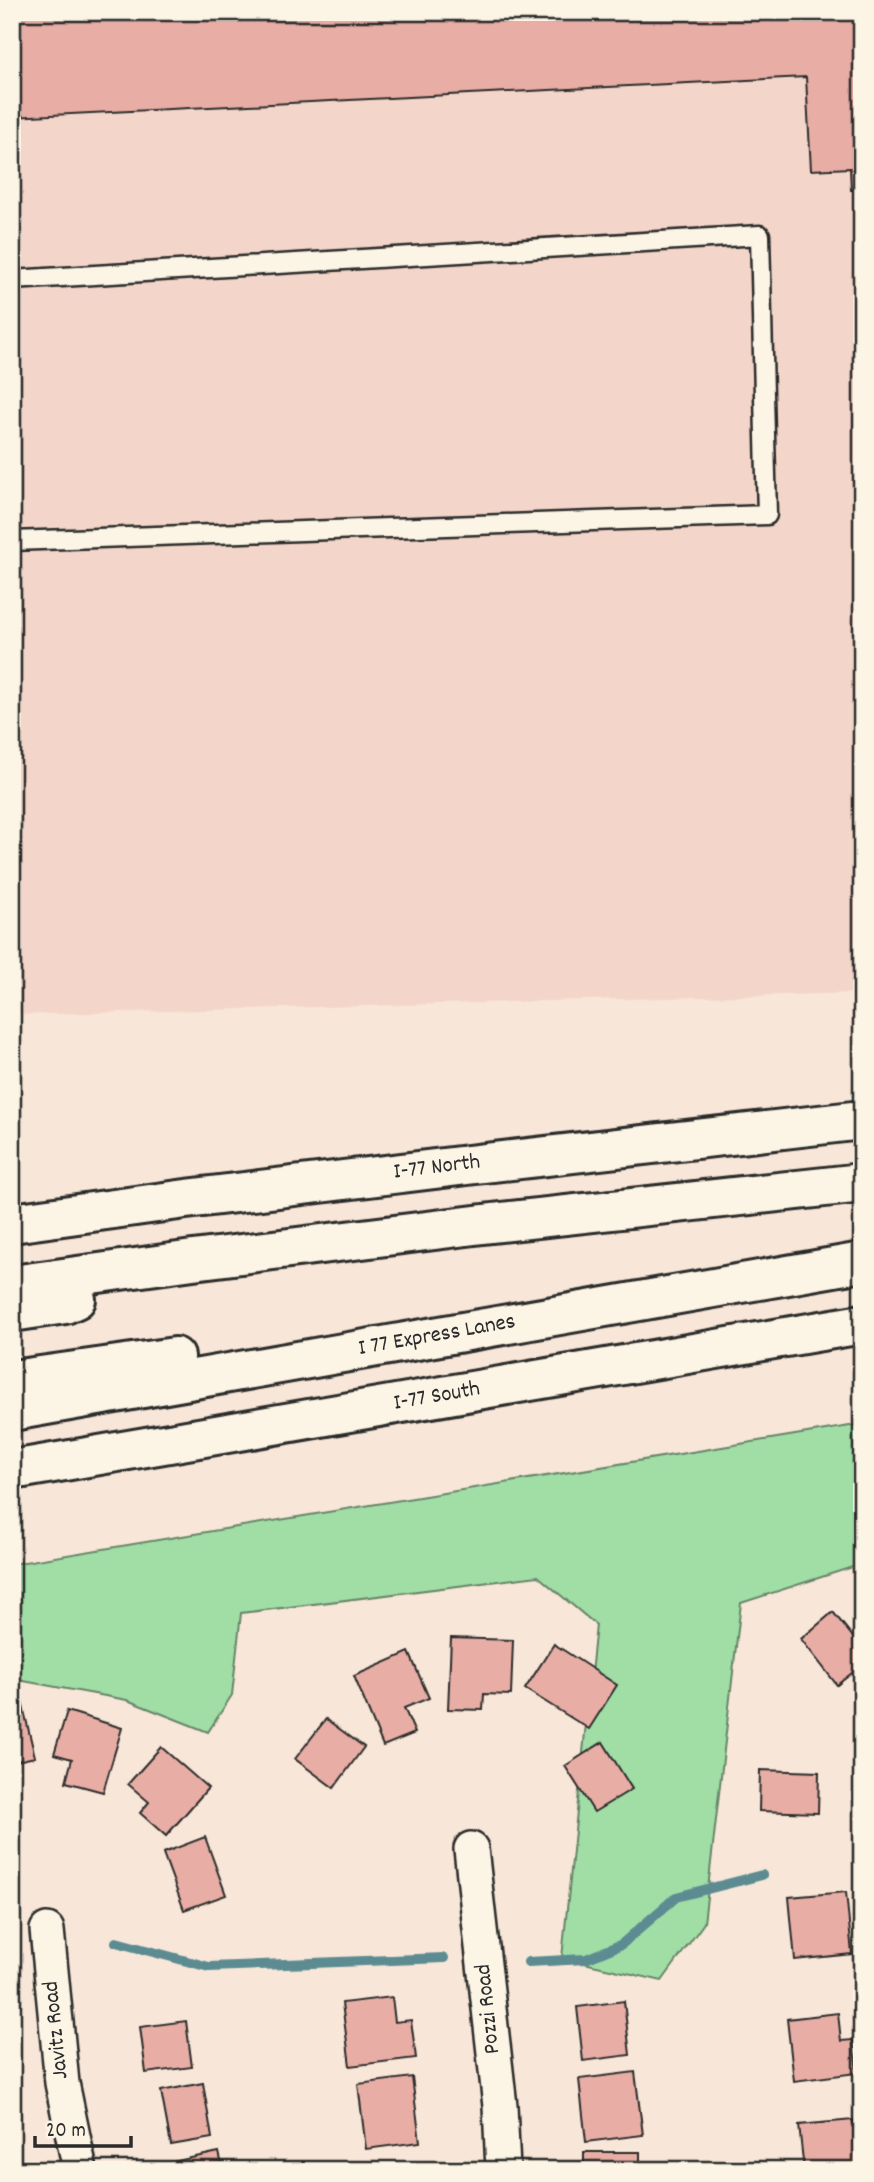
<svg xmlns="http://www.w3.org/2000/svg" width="874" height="2182" font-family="Dekko,sans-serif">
	<rect width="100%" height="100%" fill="#f8e7d8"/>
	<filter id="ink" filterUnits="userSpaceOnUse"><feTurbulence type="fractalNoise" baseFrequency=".0143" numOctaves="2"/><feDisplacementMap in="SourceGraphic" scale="14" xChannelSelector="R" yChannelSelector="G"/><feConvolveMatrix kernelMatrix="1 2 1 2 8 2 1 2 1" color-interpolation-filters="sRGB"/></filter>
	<g filter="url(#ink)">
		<path fill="#f3d6c9" d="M 12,12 L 862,12 L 862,993 L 12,1015 Z"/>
		<path fill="#a0dea6" stroke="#668468" stroke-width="2" d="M 862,1424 L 862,1564 L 741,1603 L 704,1923 L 662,1981 L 562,1958 L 596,1625 L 538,1576 L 241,1613 L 232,1695 L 208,1732 L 127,1700 L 12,1679 L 12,1564 Z"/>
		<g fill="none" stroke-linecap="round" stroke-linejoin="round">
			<path stroke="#5b8b92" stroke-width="10" d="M 116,1942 L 209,1967 L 444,1958
				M 528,1962 L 586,1959 L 622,1944 L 676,1897 L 762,1875"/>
		</g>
		<path fill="#e8aea5" stroke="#2b2b2b" stroke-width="2" d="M 12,12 L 862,12 L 862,190 L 851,190 L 850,168 L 811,170 L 806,77 L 12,117 Z
			M 833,1612 L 862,1648 L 862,1665 L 837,1685 L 801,1639 Z
			M 451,1638 L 513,1640 L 511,1695 L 484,1694 L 483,1710 L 448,1709 Z
			M 554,1644 L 617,1685 L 589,1729 L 525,1689 Z
			M 409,1652 L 429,1698 L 404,1708 L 415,1733 L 383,1746 L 354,1676 Z
			M 22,1702 L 35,1757 L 12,1762 L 12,1704 Z
			M 67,1711 L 122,1728 L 103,1792 L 66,1782 L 72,1759 L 54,1754 Z
			M 326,1719 L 364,1747 L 334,1788 L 295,1759 Z
			M 603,1742 L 632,1789 L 594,1812 L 565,1766 Z
			M 161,1747 L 208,1788 L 166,1836 L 140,1813 L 149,1802 L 128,1784 Z
			M 760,1770 L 819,1772 L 818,1813 L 759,1811 Z
			M 205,1837 L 226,1895 L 184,1910 L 163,1853 Z
			M 846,1892 L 852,1954 L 795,1960 L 789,1897 Z
			M 392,1997 L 395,2022 L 411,2020 L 416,2058 L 350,2066 L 342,2003 Z
			M 624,2001 L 630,2055 L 583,2061 L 577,2007 Z
			M 838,2013 L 841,2041 L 853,2040 L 857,2073 L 794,2081 L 787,2019 Z
			M 186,2021 L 192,2067 L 146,2073 L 140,2027 Z
			M 635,2072 L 643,2135 L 586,2142 L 579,2079 Z
			M 412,2077 L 420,2142 L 366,2149 L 358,2084 Z
			M 203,2083 L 212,2138 L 171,2145 L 161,2091 Z
			M 853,2120 L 858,2170 L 804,2170 L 799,2125 Z
			M 219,2152 L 223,2170 L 164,2170 L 163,2164 Z
			M 584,2152 L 640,2152 L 640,2170 L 584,2170 Z"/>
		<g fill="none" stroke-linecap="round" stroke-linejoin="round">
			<g stroke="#2b2b2b" stroke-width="23">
				<path id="service" d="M 12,280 L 760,235 L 767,515 L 12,541"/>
			</g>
			<g stroke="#2b2b2b" stroke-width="38">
				<path id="minor" d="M 471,1849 L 500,2106 L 503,2170
					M 47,1930 L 62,2083 L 80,2170"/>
			</g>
			<g stroke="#2b2b2b" stroke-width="44">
				<path id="motorway" d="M 12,1223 L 186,1199 L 476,1164 L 862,1120
					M 12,1285 L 193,1260 L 483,1224 L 862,1183
					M 12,1312 L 65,1304 L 76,1299
					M 12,1380 L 175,1357
					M 12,1411 L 862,1262
					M 12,1470 L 862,1324"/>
			</g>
			<use href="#service" stroke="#fcf5e5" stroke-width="18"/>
			<use href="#minor" stroke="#fcf5e5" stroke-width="33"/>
			<use href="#motorway" stroke="#fcf5e5" stroke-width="38"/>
		</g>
	</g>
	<g text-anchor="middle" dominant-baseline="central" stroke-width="5" stroke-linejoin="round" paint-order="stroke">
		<g font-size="23" fill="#2b2b2b" stroke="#fcf5e5">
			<text transform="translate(437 1168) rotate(-7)">I-77 North</text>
			<text transform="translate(437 1336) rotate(-10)">I 77 Express Lanes</text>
			<text transform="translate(437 1397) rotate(-10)">I-77 South</text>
			<text transform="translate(489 2009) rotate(-96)">Pozzi Road</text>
			<text transform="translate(57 2030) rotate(-96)">Javitz Road</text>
		</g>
	</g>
	<rect width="874" height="2182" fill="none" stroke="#fcf5e5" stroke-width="42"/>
	<rect x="21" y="21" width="832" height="2140" fill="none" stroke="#2b2b2b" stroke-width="2.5" filter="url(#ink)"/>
	<path d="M35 2136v10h96v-10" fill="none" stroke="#2b2b2b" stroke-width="3.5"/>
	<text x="46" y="2136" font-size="21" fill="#2b2b2b" stroke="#fcf5e5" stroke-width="5" paint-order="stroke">20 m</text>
</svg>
